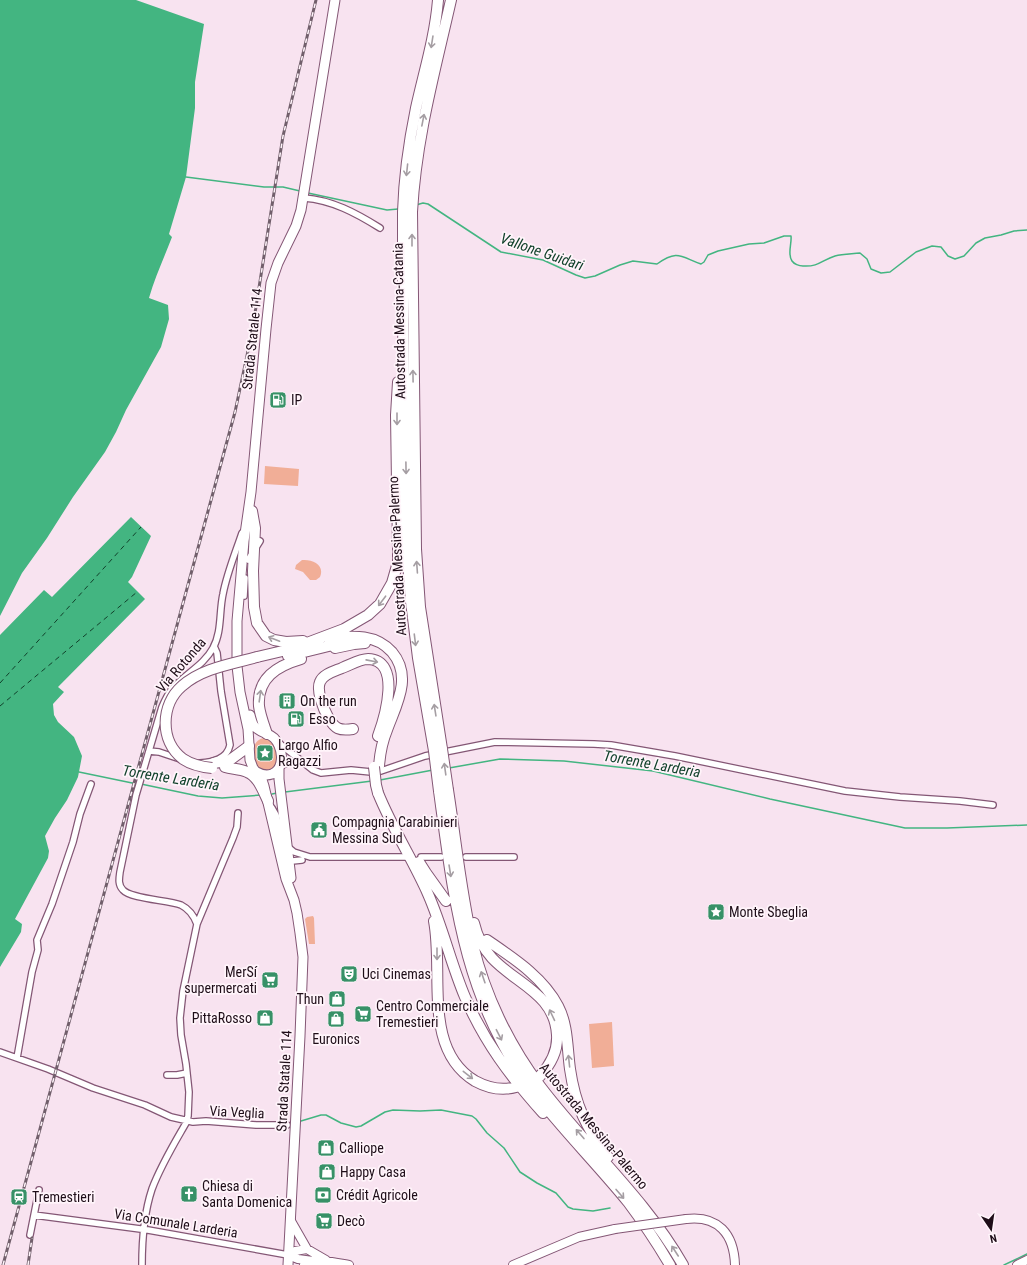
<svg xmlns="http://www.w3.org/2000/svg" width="1027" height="1265" font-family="'Roboto Condensed',sans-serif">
	<rect width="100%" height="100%" fill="#f8e3f0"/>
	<path fill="#f1ae97" d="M 265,466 L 299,469 L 298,486 L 264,484 Z
		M 302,560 C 313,559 325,565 320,577 L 316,580 L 310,580 L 303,572 L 295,569 L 296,565 Z
		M 265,738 C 276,743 280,755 275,765 C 273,768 271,770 268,771 C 252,774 246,739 265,738 Z
		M 313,916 L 314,918 L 315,944 L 309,944 L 305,919 L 307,917 Z
		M 612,1022 L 614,1066 L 592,1068 L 589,1024 Z"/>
	<path fill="#43b581" d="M 0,0 L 136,0 L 204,24 L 195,82 L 195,108 L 186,177 L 169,234 L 172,237 C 164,258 155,277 149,298 L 168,305 L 169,319 L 161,347 L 126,410 L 116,432 L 105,452 L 73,497 L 47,538 L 22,573 L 0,616 Z
		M 131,517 L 151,536 L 132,577 L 128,582 L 145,599 L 58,687 L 64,692 L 53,704 L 54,715 L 58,722 L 74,737 L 82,756 L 78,777 L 67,800 L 55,818 L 45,836 L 49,851 L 48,858 L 15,919 L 22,924 L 21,932 L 0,967 L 0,635 L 44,590 L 52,597 Z"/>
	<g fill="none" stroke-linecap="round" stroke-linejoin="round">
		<path stroke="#43b581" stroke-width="1.5" d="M 186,177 L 264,187 L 283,187 L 300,191
			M 308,193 L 387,210 L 398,209
			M 416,205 L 423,203 L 428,204 L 501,252 L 543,260 L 576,275 L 585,278 L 595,276 L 620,265 L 633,261 L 657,264 C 678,249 681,257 701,264 L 704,262 L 708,255 L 718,251 L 749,244 L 764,243 L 784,236 L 791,236 C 792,244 787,254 792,261 C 794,264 799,266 803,266 C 819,267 822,260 835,256 C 843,254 852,254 860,253 L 867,259 L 871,269 L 881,273 L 890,272 L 916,252 L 932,246 L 941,247 L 948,256 L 955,259 L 964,256 L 976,243 L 985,238 L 1001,235 L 1014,231 L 1027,230
			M 449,768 L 500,759 L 564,761 L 653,771 L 770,799 L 905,828 L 947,828 L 1027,825
			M 79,772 L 137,784
			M 380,780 L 433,770
			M 141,784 L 198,796 L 222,798 L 261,795
			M 285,792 L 372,781
			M 272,794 L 277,793
			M 301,1121 L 321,1115 L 326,1115 L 341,1123 L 356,1127 L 361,1126 L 385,1112 L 393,1110 L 420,1111 L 441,1110 L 472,1116 L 476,1119 L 487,1133 L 504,1148 L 520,1172 L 537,1183 L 556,1193 L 568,1207 L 573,1209 L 593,1211 L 610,1208
			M 1004,1265 L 1027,1254"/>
		<path stroke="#11412b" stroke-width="1" stroke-dasharray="5 4" stroke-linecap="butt" d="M 0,683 L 141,527
			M 0,706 L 137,592"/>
		<g stroke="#845775" stroke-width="8">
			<path id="street" d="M 304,198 C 332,200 356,213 380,228
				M 248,560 L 260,541
				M 244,596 L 245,578
				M 280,744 L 313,770 L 321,773 L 351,770 L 371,772 L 381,771 L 425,756 L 495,742 L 594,744 L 611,745 L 675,756 L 845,791 L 900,797 L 960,801 L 993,805
				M 149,751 L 159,752 L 180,759
				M 200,763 C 213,762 227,759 230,745 L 221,691 L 217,653 L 214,646
				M 280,767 C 287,762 293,760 301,762
				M 272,808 L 276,815 L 284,849
				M 288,847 L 294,852 L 310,857 L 408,857
				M 421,857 L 441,857
				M 466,857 L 514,857
				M 288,859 L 292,861 L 302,860
				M 197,924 C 194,916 189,909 181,905 C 168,900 131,899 123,890 C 118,885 119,879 120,872 L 136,795 L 162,707 C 165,700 168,694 172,689 C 185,674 204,665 213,648 C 222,632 219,612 223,594 C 227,573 235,554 242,533
				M 0,1052 L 48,1069 L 93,1088 L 145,1105 L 171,1117 L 193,1122 L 206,1121 L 256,1125 L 287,1125
				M 17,1058 L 32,972 L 38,950 L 37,940 L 52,904 L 73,842 L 80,814 L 91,784
				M 167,1075 L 177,1075 L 187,1073
				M 34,1215 L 148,1230 L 288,1255
				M 30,1235 L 39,1190
				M 142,1265 C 142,1240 144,1213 152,1189 C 161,1165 174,1144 186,1123 L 188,1116 L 189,1092 L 186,1064 L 181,1035 L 180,1018 L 183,991 L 197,924 L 233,838 L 237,827 L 238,813"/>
		</g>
		<g stroke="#845775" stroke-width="10">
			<path id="secondary" d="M 686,1219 C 718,1215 734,1234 735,1265
				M 291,1221 L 307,1249 L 326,1260
				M 288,1255 L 298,1259 L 313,1261
				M 288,1255 L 295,1251 L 307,1249
				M 304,1265 C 319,1258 333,1262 349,1265
				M 513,1265 L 579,1237 L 615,1229
				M 1017,1265 L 1027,1260"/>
		</g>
		<g stroke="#845775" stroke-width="11">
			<path id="primary" d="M 250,715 C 251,719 252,723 254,726 C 258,730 262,732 267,734 C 278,737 283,752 281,762 C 280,768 277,772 272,774 C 266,776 262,775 257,772
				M 279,768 L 279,779 L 291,878
				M 288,1265 L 300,1036 L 303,957 L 300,933 L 297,913 L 294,900 L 286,879 L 264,786 L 262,780 L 253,768 L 250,760 L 248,729 L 240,692 L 237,666 L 237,621 L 244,541 L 251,492 L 266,329 L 271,283 L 278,263 L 296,226 L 301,210 L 335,0"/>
		</g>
		<g stroke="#845775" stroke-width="12">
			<path id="highway" d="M 252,511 L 255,528 L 253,571 L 254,607 L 257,623 L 266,636 L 274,640 L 286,642 L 303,641
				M 329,638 C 352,636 375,633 392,652 C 413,677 396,705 387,730 C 382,742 380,753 379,766
				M 335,648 L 354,644 L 365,643
				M 288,656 L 341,643
				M 257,657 L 291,649 L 344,629 L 368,615 L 380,604 L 392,583 L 398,562 L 398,550 L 396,415 L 398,382
				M 353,729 C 339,731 335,729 328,717 C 324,710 316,691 320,682 C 323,674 335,671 342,668 C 350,665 360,659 368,659 C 402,660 385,717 378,736
				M 267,734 C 264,725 260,715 259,706 C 257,678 277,666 301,659
				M 442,749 L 420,607 L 416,549 L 412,212 C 416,138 435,71 451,0
				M 434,751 L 418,658 L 411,602 L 407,549 L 403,324 L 403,212 C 404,177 409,142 416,108 C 424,72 435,37 438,0
				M 214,763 L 230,760 L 249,746
				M 225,767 C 232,769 241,769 247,772 C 258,776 263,791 268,801
				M 448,790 C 456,841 461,894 473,945 C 485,995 509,1045 540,1086 C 586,1147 645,1198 683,1265
				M 439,791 C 454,900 464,999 532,1090 C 562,1129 597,1164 628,1202 C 643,1222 657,1243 670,1265
				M 378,793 C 392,828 413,860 428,894 C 443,928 451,964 465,997 C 485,1043 510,1076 543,1113
				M 419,862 L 426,873 L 446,901
				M 434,921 C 444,972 422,1049 475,1081 C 488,1088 502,1091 516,1087
				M 474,923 C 477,936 483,948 492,958 C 516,984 555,994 557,1035 C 558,1051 551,1064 540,1076
				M 487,940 C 513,958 543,977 558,1006 C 568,1025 567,1047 570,1069 C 575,1104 586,1128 608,1157"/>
		</g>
		<use href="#street" stroke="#fff" stroke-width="5.5"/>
		<use href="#secondary" stroke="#fff" stroke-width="8"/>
		<use href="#primary" stroke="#fff" stroke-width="9"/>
		<use href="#highway" stroke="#fff" stroke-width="10"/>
		<g stroke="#715f6b" stroke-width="3">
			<path id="rail" d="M 3,1265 L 235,412 L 252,332 L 283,136 L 316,0
				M 28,1265 L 32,1238"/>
		</g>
		<use href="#rail" stroke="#fff4fa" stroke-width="1.5" stroke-dasharray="4.5" stroke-linecap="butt"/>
		<g stroke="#845775" stroke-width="10" stroke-linecap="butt">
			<path id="secondary-bridge" d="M 615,1229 L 686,1219"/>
		</g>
		<g stroke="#845775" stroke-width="12" stroke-linecap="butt">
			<path id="highway-bridge" d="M 442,749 L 448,790
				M 434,751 L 439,791
				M 374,767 L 376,785 L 378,793
				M 212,768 C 202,767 192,765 183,759 C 159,741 161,704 182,686 C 202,668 232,664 257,657"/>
		</g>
		<use href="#secondary-bridge" stroke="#fff" stroke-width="8"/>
		<use href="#highway-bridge" stroke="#fff" stroke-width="10"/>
	</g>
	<defs><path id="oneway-shaft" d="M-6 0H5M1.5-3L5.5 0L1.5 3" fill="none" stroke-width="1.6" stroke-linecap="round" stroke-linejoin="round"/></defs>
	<g stroke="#a59ea3">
		<use href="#oneway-shaft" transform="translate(432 42) rotate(99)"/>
		<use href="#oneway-shaft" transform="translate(423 120) rotate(-79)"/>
		<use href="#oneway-shaft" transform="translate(407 170) rotate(96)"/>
		<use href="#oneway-shaft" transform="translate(412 240) rotate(-90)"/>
		<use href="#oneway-shaft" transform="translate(413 376) rotate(-91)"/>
		<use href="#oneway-shaft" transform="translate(397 419) rotate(90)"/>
		<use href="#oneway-shaft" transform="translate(406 468) rotate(89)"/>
		<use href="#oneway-shaft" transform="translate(417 567) rotate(-94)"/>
		<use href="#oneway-shaft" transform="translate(382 601) rotate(127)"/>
		<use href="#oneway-shaft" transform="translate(274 639) rotate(-159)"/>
		<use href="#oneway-shaft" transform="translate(415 640) rotate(83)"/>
		<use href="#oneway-shaft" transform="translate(372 661) rotate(11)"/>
		<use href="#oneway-shaft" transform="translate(260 696) rotate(-82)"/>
		<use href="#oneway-shaft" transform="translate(435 710) rotate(-99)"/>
		<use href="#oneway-shaft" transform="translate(445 769) rotate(-98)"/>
		<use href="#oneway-shaft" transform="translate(450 871) rotate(81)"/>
		<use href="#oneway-shaft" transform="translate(437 954) rotate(90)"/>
		<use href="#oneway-shaft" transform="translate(483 977) rotate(-109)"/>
		<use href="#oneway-shaft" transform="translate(552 1015) rotate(-115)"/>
		<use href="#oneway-shaft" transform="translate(499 1035) rotate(63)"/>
		<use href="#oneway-shaft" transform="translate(569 1061) rotate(-96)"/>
		<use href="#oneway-shaft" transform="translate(468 1075) rotate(38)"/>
		<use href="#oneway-shaft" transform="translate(580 1134) rotate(-131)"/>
		<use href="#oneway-shaft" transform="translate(620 1194) rotate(49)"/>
		<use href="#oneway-shaft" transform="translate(675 1251) rotate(-123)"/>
	</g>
	<defs>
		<g id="fuel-square" transform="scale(0.9)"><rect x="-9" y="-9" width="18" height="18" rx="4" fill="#379167" stroke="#fff4fa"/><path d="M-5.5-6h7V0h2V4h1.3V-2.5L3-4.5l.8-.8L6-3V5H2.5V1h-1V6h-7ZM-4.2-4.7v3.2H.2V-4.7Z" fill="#fff"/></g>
		<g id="building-square" transform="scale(0.9)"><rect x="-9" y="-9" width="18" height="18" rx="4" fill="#379167" stroke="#fff4fa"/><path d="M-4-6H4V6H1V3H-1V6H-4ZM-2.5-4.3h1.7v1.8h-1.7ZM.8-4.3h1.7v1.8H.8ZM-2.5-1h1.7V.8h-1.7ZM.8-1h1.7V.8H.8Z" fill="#fff"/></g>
		<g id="sight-square" transform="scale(0.9)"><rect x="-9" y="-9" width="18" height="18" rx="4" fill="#379167" stroke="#fff4fa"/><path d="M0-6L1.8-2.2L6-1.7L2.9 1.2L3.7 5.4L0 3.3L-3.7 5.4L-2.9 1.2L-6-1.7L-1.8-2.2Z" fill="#fff"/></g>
		<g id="civic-square" transform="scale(0.9)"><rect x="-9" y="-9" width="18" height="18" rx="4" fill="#379167" stroke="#fff4fa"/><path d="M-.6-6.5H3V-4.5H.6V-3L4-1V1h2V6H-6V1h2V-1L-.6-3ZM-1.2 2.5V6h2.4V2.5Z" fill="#fff"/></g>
		<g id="theatre-square" transform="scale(0.9)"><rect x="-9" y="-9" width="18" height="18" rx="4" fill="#379167" stroke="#fff4fa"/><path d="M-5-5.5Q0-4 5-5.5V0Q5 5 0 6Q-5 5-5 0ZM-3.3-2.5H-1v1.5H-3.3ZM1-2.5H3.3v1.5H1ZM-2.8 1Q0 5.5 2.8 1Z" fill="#fff"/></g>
		<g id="supermarket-square" transform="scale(0.9)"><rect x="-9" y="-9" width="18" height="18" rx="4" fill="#379167" stroke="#fff4fa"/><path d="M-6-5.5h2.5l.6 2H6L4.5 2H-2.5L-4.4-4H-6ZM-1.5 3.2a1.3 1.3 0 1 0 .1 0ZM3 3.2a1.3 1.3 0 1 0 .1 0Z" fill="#fff"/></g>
		<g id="shop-square" transform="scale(0.9)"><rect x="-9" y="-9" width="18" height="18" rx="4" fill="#379167" stroke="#fff4fa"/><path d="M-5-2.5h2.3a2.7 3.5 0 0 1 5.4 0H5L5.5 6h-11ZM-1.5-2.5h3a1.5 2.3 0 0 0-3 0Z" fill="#fff"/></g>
		<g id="church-square" transform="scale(0.9)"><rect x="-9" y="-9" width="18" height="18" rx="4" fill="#379167" stroke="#fff4fa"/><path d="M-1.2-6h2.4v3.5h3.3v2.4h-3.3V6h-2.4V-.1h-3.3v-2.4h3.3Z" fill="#fff"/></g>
		<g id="bank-square" transform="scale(0.9)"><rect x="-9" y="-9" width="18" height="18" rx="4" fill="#379167" stroke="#fff4fa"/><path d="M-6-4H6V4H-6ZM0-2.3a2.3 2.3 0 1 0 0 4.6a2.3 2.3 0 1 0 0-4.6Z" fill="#fff"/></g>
		<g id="station-square" transform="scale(0.9)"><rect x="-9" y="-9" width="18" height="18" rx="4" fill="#379167" stroke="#fff4fa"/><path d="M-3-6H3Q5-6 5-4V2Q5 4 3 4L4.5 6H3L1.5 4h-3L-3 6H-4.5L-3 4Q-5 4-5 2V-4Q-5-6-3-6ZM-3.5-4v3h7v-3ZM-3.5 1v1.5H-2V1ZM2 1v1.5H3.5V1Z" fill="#fff"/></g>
	</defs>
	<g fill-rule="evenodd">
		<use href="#fuel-square" x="278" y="400"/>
		<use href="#building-square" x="287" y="701"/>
		<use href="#fuel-square" x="296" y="719"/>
		<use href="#sight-square" x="265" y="753"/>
		<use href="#civic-square" x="319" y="830"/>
		<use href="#sight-square" x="716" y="912"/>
		<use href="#theatre-square" x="349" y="974"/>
		<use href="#supermarket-square" x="270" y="980"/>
		<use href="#shop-square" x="337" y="999"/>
		<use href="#supermarket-square" x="363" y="1014"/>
		<use href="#shop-square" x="265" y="1018"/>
		<use href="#shop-square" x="336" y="1019"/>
		<use href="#shop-square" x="326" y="1148"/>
		<use href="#shop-square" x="327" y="1172"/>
		<use href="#church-square" x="189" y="1194"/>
		<use href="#bank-square" x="323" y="1195"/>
		<use href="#station-square" x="19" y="1197"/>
		<use href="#supermarket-square" x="324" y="1221"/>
	</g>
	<g text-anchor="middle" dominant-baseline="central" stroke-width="3.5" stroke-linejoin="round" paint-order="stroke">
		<g font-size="14" fill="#1e0d18" stroke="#fff4fa">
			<text transform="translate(399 321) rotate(-91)">Autostrada Messina-Catania</text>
			<text transform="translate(252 339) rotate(-84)">Strada Statale 114</text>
			<text transform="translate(397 556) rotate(-93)">Autostrada Messina-Palermo</text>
			<text transform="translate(181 665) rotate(-49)">Via Rotonda</text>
			<text transform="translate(284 1081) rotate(-87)">Strada Statale 114</text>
			<text transform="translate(237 1112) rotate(3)">Via Veglia</text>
			<text transform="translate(594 1126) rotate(50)">Autostrada Messina-Palermo</text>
			<text transform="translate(176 1223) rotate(9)">Via Comunale Larderia</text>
		</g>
		<g font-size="14" fill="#1e0d18" stroke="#fff4fa" text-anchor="start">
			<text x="291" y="400">IP</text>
			<text x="300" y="701">On the run</text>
			<text x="309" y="719">Esso</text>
			<text x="278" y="745">Largo Alfio<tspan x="278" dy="16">Ragazzi</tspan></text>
			<text x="332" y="822">Compagnia Carabinieri<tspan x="332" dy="16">Messina Sud</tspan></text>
			<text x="729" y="912">Monte Sbeglia</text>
			<text x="257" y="972" text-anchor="end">MerSí<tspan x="257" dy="16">supermercati</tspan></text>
			<text x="362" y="974">Uci Cinemas</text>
			<text x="324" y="999" text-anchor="end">Thun</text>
			<text x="376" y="1006">Centro Commerciale<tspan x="376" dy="16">Tremestieri</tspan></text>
			<text x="252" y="1018" text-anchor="end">PittaRosso</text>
			<text x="336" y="1039" text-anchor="middle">Euronics</text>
			<text x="339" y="1148">Calliope</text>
			<text x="340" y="1172">Happy Casa</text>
			<text x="202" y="1186">Chiesa di<tspan x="202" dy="16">Santa Domenica</tspan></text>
			<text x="336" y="1195">Crédit Agricole</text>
			<text x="32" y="1197">Tremestieri</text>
			<text x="337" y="1221">Decò</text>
		</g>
		<g font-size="15" font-style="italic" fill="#11412b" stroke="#fff4fa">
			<text transform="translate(542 252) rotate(19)">Vallone Guidari</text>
			<text transform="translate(652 764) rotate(10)">Torrente Larderia</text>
			<text transform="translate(171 778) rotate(9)">Torrente Larderia</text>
		</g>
	</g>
	<g transform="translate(991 1229) rotate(167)" stroke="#fff4fa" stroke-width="3" paint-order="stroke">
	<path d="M0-3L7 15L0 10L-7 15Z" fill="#1e0d18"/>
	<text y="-6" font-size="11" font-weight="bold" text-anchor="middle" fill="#1e0d18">N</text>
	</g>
</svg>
